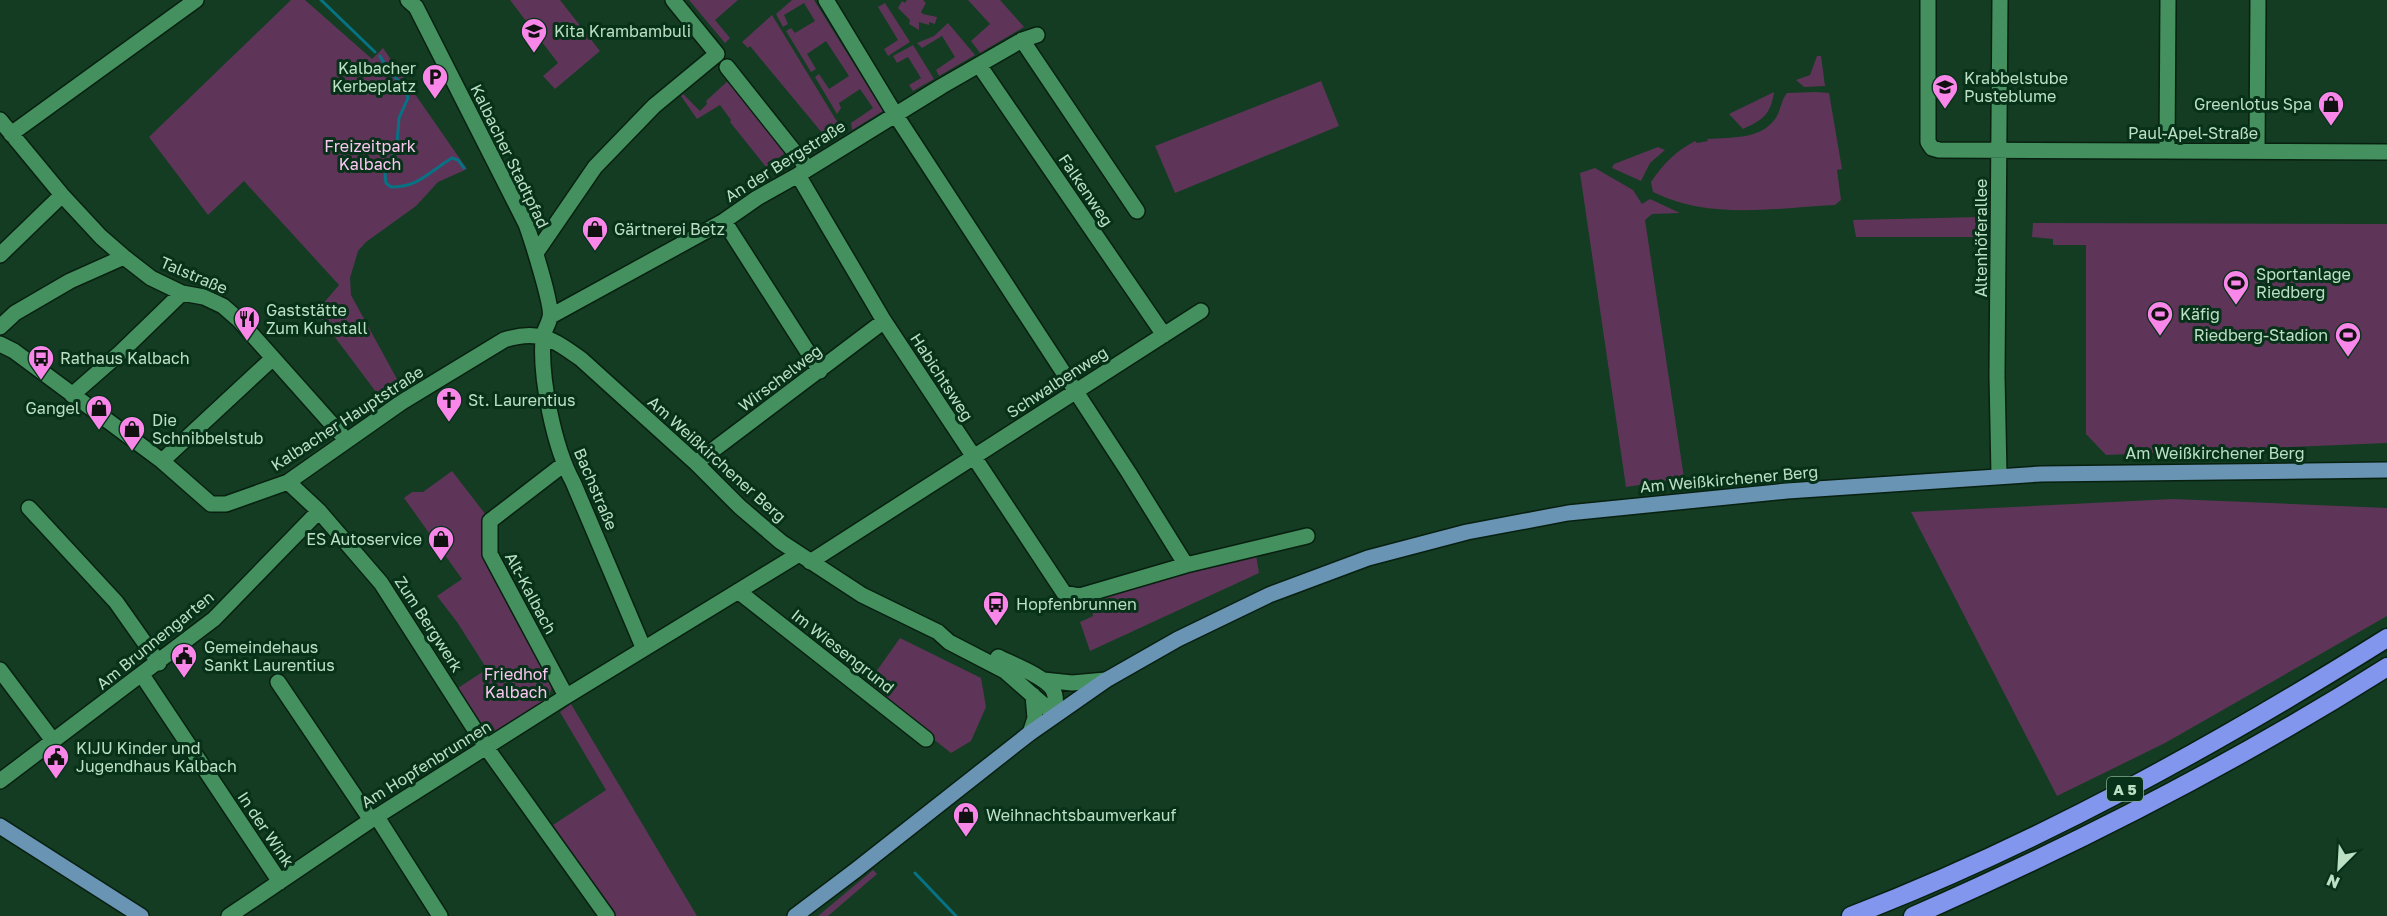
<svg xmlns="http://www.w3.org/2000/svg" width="2387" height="916" font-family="'Golos Text',sans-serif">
	<rect width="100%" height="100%" fill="#133c22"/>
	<path fill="#5e3558" d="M 291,0 L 305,0 L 372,59 L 383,48 L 467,169 L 438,182 L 416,206 L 366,242 L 358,251 L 350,278 L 351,295 L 404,392 L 385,404 L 316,312 L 339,285 L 244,181 L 208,215 L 149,137 Z
		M 510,0 L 560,0 L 600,51 L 555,89 L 543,76 L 558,63 Z
		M 689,0 L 738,0 L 715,20 L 730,38 L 725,43 Z
		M 792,0 L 814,0 L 883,111 L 852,130 L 851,123 L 873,108 L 860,89 L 839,103 L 841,108 L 837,114 L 815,77 L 819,74 L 829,89 L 849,76 L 826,41 L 807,54 L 816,69 L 811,72 L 786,31 L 791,28 L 795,33 L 815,21 L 804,3 L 784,15 L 788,24 L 783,27 L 776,14 Z
		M 907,0 L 923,0 L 926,3 L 921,12 L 923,14 L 937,17 L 935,24 L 929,22 L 929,25 L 919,22 L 919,30 L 909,24 L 910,20 L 898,8 L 902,1 L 905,3 Z
		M 968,0 L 1000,0 L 1024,27 L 980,53 L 971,41 L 990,24 Z
		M 885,3 L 910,42 L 888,56 L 884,49 L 898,40 L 878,7 Z
		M 772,15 L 844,133 L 813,153 L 807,147 L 823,134 L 750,46 L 748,48 L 742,42 Z
		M 948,23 L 975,55 L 939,76 L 936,70 L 955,57 L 942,36 L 922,48 L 917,43 L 934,36 Z
		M 913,45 L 934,79 L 913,91 L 909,85 L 921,78 L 908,57 L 897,63 L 893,56 Z
		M 1817,56 L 1821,56 L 1825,86 L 1804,87 L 1796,80 L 1810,75 Z
		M 730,79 L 788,151 L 766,167 L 730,122 L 731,120 L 720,105 L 697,119 L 681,96 L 683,94 L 700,111 L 707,104 L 706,101 Z
		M 1321,81 L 1339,126 L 1175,193 L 1155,146 Z
		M 1774,92 C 1771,114 1763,120 1743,129 L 1729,114 Z
		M 1816,92 L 1829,93 L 1842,169 L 1837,170 L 1841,200 L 1835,205 C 1775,208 1708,220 1653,192 L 1651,182 C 1663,164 1676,151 1695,141 L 1697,143 L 1708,141 L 1707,139 C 1731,137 1760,140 1775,119 C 1781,111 1781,100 1787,93 Z
		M 1658,147 L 1665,150 L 1650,163 L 1641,181 L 1612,168 L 1614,164 Z
		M 1595,168 L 1633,190 L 1642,204 L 1650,199 L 1680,213 L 1652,214 L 1645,220 L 1684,478 L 1626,487 L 1580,173 Z
		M 1978,217 L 1977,237 L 1856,237 L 1853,220 Z
		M 2033,223 L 2387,224 L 2387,443 L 2106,455 L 2086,434 L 2086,245 L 2053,245 L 2053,239 L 2032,237 Z
		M 452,471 L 486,515 L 485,555 L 552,686 L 548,700 L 494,733 L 487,732 L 458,688 L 487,669 L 457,622 L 437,596 L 462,579 L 404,498 L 412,492 L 423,492 Z
		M 2173,499 L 2387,508 L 2387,616 L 2165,743 L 2057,796 L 1911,512 Z
		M 1256,555 L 1259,573 L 1090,651 L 1080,622 L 1093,616 L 1091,598 Z
		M 900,638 L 981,678 L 986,707 L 971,741 L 951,753 L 866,686 Z
		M 571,704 L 697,916 L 614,916 L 553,825 L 606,790 L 560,712 Z
		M 873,870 L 877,874 L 828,916 L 818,916 Z"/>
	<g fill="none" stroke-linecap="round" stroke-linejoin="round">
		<path stroke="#077283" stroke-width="3" d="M 321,0 L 375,52
			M 380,56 C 388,72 403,82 408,98 L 399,118 L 397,144 L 385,175 L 386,183 L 391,187 C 419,187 429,172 452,158 L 458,160 L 464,168
			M 915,873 L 956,916"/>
		<g stroke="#082010" stroke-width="18">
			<path id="minor" d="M 408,0 L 416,7 L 526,224 C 531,238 553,306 550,317 C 549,324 543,331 543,339 C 540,378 554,447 573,482 L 643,647
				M 826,0 L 895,114 L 1129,473 L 1186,565
				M 1928,0 L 1928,142 L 1932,148 L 1939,150 L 2387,152
				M 1022,40 L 1137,211
				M 979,65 L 1164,335
				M 727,67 L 808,169
				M 0,120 L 62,195 L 101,237 L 124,257 L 151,278 L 182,293 L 204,297 L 223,306 L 239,320 L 346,440
				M 11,134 L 196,0
				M 2167,151 L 2168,0
				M 2257,151 L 2258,0
				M 798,175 L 884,321 L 1064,593 L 1080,596 L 1186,565 L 1307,536
				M 724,221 L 820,371
				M 536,253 L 595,167 L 654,106 L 717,54 L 673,0
				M 0,255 L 62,195
				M 551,316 L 724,221 L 757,198 L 798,175 L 942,86 L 1022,40 L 1037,35
				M 0,327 L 15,313 L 70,281 L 124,257
				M 0,344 L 14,351 L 162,461 L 211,504 L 226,504 L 288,482 L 402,402 L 504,340 C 539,329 553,339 581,359 L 696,463 L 740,507 L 781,542 L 862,595 L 938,632 L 949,642 L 1005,671 L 1054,714
				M 72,395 L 120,353 L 182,293
				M 162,461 L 273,358
				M 696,463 L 884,321
				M 564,464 L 490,521 L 490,554 L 566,696
				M 1999,475 L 1997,376 L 2000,0
				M 288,482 L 319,511 L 381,583 L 486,747 L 607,916
				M 29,508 L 116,602 L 159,663
				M 810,562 L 1201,311
				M 738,591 L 926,739
				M 998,657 C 1012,664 1046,677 1053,690 C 1057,697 1055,707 1054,714
				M 0,670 L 54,742
				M 142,675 L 280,882
				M 1043,680 L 1072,683 L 1106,680
				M 278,682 L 371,820
				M 1030,733 L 1035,718 L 1033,695
				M 0,781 L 214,619 L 319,511
				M 377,817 L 440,916
				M 229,916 L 371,820 L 562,699 L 799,554"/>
		</g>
		<g stroke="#082010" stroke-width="18">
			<path id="major" d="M 0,826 L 141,916
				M 795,916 L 856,870 L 1030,733 L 1106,680 L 1178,639 L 1269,595 L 1368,558 L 1467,532 L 1568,513 L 1787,491 L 2041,474 L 2387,470"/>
		</g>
		<g stroke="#082010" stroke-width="21">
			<path id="highway" d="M 1851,916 C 2038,844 2218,744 2387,638
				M 1913,916 C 2077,844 2236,763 2387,667"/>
		</g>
		<use href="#minor" stroke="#44905e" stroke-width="15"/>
		<use href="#major" stroke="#6994b4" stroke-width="15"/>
		<use href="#highway" stroke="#8296ed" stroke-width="18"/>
	</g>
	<defs>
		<g id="school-pin" transform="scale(1.35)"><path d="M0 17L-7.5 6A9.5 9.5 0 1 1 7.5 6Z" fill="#f987e9" stroke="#073118"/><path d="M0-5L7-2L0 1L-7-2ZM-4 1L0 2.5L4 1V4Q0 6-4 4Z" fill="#111"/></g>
		<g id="parking-pin" transform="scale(1.35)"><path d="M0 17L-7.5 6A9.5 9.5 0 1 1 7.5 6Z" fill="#f987e9" stroke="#073118"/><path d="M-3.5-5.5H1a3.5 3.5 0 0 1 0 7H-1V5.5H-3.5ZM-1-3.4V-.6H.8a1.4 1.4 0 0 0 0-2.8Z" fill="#111"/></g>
		<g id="shop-pin" transform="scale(1.35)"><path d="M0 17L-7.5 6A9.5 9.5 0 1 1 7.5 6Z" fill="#f987e9" stroke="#073118"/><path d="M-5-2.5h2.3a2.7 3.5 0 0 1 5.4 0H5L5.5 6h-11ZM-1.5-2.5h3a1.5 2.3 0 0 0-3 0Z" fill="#111"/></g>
		<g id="stadium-pin" transform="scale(1.35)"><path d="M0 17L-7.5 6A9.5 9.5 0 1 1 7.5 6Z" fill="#f987e9" stroke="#073118"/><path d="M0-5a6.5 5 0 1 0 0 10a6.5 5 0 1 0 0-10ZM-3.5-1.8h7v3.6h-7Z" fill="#111"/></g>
		<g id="restaurant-pin" transform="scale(1.35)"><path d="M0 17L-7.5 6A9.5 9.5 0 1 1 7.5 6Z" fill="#f987e9" stroke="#073118"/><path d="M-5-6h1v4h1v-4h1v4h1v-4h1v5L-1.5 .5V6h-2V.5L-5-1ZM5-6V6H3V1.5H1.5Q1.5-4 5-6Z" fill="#111"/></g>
		<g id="bus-pin" transform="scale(1.35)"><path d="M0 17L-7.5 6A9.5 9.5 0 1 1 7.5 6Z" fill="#f987e9" stroke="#073118"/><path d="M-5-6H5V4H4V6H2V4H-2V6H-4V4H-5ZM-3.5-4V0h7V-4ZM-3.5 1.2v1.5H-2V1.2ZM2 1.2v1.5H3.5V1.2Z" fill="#111"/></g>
		<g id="church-pin" transform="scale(1.35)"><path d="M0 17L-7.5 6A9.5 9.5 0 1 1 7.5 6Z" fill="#f987e9" stroke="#073118"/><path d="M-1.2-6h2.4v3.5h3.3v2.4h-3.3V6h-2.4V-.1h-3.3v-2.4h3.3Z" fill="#111"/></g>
		<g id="civic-pin" transform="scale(1.35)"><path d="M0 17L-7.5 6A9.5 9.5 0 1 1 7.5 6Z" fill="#f987e9" stroke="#073118"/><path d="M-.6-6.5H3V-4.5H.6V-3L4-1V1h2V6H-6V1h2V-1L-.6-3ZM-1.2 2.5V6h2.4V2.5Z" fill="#111"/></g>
	</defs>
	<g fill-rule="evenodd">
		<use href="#school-pin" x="534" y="31"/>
		<use href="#parking-pin" x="435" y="77"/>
		<use href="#school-pin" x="1945" y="87"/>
		<use href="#shop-pin" x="2331" y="104"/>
		<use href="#shop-pin" x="595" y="229"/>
		<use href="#stadium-pin" x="2236" y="283"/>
		<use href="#stadium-pin" x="2160" y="314"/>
		<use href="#restaurant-pin" x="247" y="319"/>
		<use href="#stadium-pin" x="2348" y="335"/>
		<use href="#bus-pin" x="41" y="358"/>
		<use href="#church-pin" x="449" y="400"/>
		<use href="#shop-pin" x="99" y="408"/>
		<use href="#shop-pin" x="132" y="429"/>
		<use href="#shop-pin" x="441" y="539"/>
		<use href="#bus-pin" x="996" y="604"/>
		<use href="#civic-pin" x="184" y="656"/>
		<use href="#civic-pin" x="56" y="757"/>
		<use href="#shop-pin" x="966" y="815"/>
	</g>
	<g text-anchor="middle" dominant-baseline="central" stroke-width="6" stroke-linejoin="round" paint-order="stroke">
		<rect fill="#073118" stroke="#85ac90" stroke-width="1.5" x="2107" y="777" width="36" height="24" rx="4.5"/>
		<g font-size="15" font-weight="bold" fill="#bbe0c4">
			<text x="2125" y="789">A 5</text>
		</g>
		<g font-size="16" fill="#bbe0c4" stroke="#073118" text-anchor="start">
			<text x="554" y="31">Kita Krambambuli</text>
			<text x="416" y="68" text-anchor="end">Kalbacher<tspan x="416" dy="18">Kerbeplatz</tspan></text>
			<text x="1964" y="78">Krabbelstube<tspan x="1964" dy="18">Pusteblume</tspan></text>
			<text x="2312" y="104" text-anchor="end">Greenlotus Spa</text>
			<text x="614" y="229">Gärtnerei Betz</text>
			<text x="2256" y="274">Sportanlage<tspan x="2256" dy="18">Riedberg</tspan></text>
			<text x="266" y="310">Gaststätte<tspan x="266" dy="18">Zum Kuhstall</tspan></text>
			<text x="2180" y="314">Käfig</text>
			<text x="2328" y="335" text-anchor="end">Riedberg-Stadion</text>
			<text x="60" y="358">Rathaus Kalbach</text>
			<text x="468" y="400">St. Laurentius</text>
			<text x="80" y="408" text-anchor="end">Gangel</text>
			<text x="152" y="420">Die<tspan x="152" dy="18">Schnibbelstub</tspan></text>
			<text x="422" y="539" text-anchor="end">ES Autoservice</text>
			<text x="1016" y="604">Hopfenbrunnen</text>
			<text x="204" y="647">Gemeindehaus<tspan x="204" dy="18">Sankt Laurentius</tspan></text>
			<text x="76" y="748">KIJU Kinder und<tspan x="76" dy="18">Jugendhaus Kalbach</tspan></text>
			<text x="986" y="815">Weihnachtsbaumverkauf</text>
		</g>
		<g font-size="16" fill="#bbe0c4" stroke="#073118">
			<text x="2193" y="133">Paul-Apel-Straße</text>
			<text transform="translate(510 156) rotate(64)">Kalbacher Stadtpfad</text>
			<text transform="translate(785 161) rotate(-32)">An der Bergstraße</text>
			<text transform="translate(1086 190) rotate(56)">Falkenweg</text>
			<text transform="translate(1981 238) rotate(-90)">Altenhöferallee</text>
			<text transform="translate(194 275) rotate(23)">Talstraße</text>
			<text transform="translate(942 377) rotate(57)">Habichtsweg</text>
			<text transform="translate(780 378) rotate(-37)">Wirschelweg</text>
			<text transform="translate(1057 382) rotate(-33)">Schwalbenweg</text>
			<text transform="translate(347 418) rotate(-33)">Kalbacher Hauptstraße</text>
			<text x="2215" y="453">Am Weißkirchener Berg</text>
			<text transform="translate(717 459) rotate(42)">Am Weißkirchener Berg</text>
			<text transform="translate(1729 479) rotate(-5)">Am Weißkirchener Berg</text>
			<text transform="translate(596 489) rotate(67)">Bachstraße</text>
			<text transform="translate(531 593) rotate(62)">Alt-Kalbach</text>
			<text transform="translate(429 624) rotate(57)">Zum Bergwerk</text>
			<text transform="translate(155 640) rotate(-39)">Am Brunnengarten</text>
			<text transform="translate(843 651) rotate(38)">Im Wiesengrund</text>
			<text transform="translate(426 764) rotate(-32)">Am Hopfenbrunnen</text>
			<text transform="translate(266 829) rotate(56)">In der Wink</text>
		</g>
		<g font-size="16" fill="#fdc7f3" stroke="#073118">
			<text x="370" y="146">Freizeitpark<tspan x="370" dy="18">Kalbach</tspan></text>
			<text x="516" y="674">Friedhof<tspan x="516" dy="18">Kalbach</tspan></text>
		</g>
	</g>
	<g transform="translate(2339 868) rotate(204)" stroke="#073118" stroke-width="4.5" paint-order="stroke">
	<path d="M0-4.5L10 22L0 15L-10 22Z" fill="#bbe0c4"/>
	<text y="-9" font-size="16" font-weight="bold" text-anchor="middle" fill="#bbe0c4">N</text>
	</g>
</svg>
